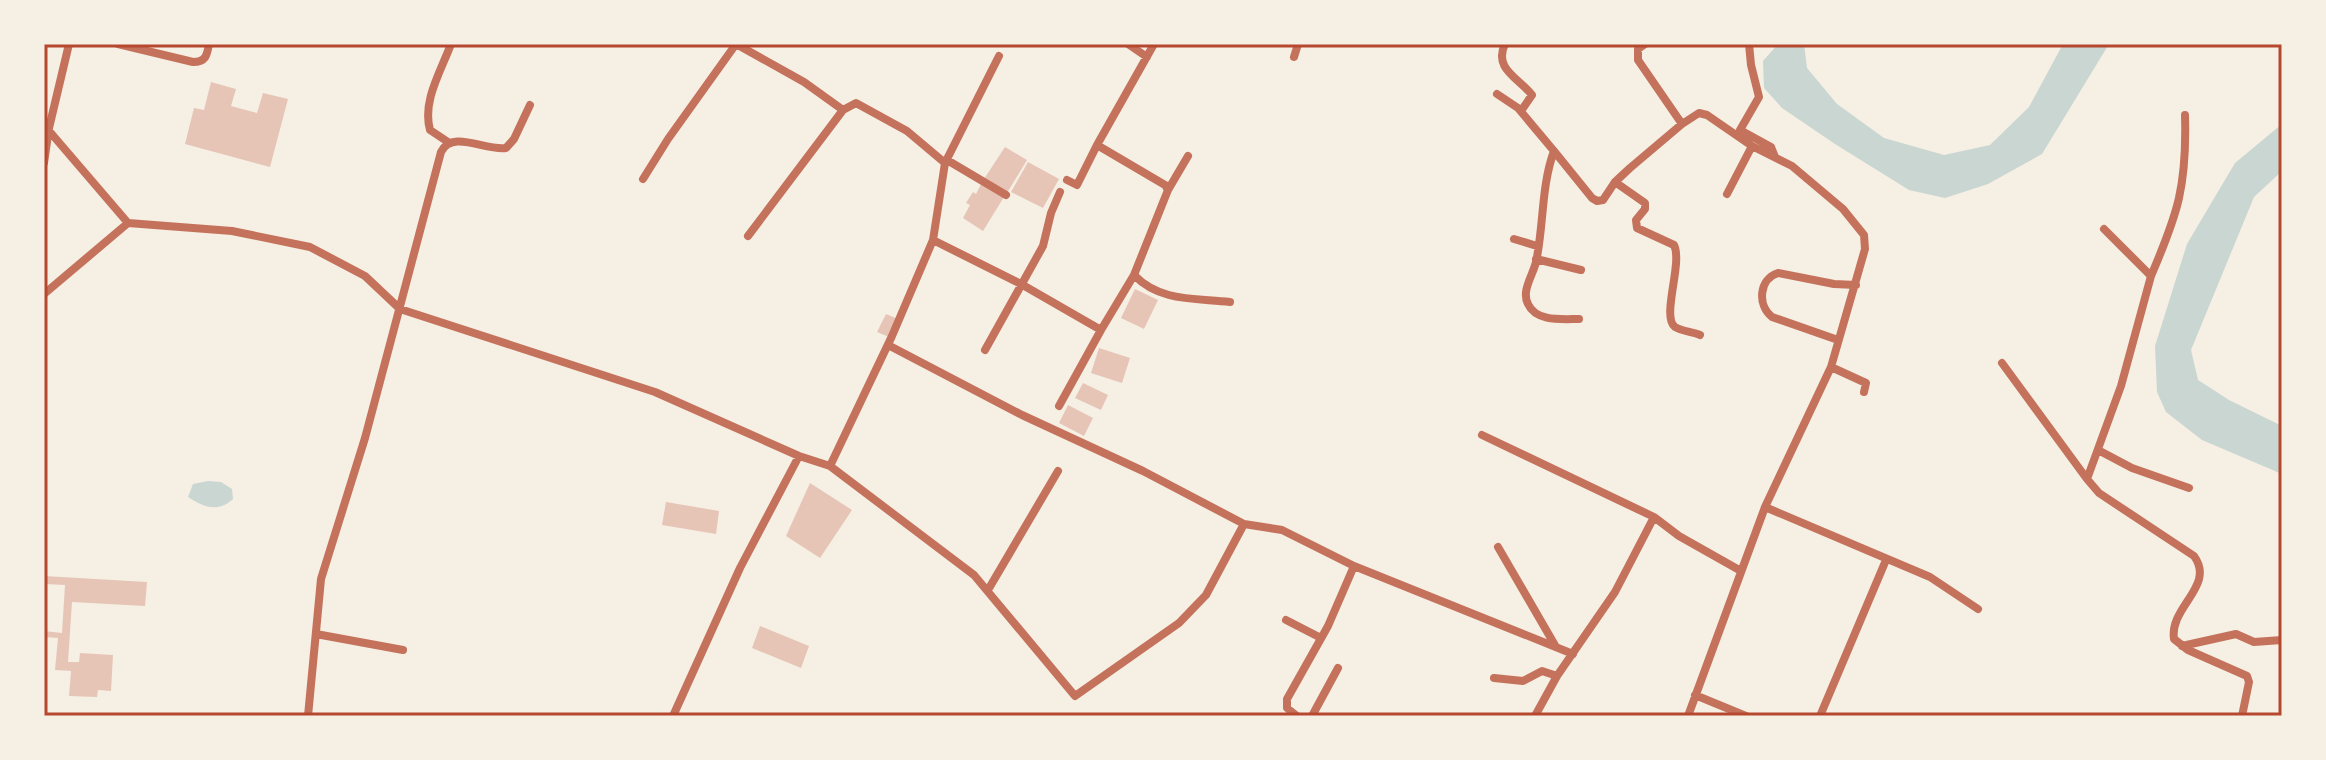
<svg xmlns="http://www.w3.org/2000/svg" width="2326" height="760" font-family="Helvetica,sans-serif">
	<rect width="100%" height="100%" fill="#f6efe4"/>
	<path fill="#c9d6d2" d="M 1778,44 L 1804,44 L 1807,68 L 1837,104 L 1884,138 L 1944,155 L 1990,145 L 2029,107 L 2063,44 L 2109,44 L 2042,154 L 1988,184 L 1945,198 L 1909,190 L 1835,144 L 1782,108 L 1764,88 L 1763,61 Z
		M 2282,124 L 2282,171 L 2254,197 L 2191,350 L 2198,380 L 2229,400 L 2282,426 L 2282,474 L 2202,440 L 2166,412 L 2157,392 L 2155,346 L 2187,244 L 2235,163 Z
		M 208,481 L 221,482 L 232,489 L 233,499 C 218,513 203,507 188,497 L 193,484 Z"/>
	<path fill="#e6c5b7" d="M 211,82 L 236,89 L 231,106 L 257,113 L 263,93 L 288,99 L 270,167 L 185,144 L 194,108 L 204,110 Z
		M 1005,147 L 1027,160 L 1007,193 L 984,179 Z
		M 1028,162 L 1059,179 L 1043,208 L 1011,192 Z
		M 981,184 L 1004,197 L 983,231 L 963,218 L 970,205 L 966,203 L 973,192 L 976,194 Z
		M 1135,289 L 1158,300 L 1144,329 L 1121,318 Z
		M 886,314 L 898,319 L 889,337 L 877,332 Z
		M 1099,348 L 1130,358 L 1122,383 L 1091,373 Z
		M 1083,383 L 1108,395 L 1101,410 L 1075,398 Z
		M 1068,405 L 1093,418 L 1084,436 L 1059,423 Z
		M 810,483 L 852,510 L 820,558 L 786,536 Z
		M 666,502 L 719,511 L 716,534 L 662,525 Z
		M 44,576 L 147,582 L 145,606 L 72,602 L 68,662 L 79,662 L 80,653 L 113,655 L 111,691 L 98,690 L 97,697 L 69,696 L 71,671 L 55,670 L 58,638 L 44,637 L 44,631 L 62,633 L 65,585 L 44,584 Z
		M 760,626 L 809,646 L 801,668 L 752,648 Z"/>
	<g fill="none" stroke-linecap="round" stroke-linejoin="round">
		<path stroke="#c5725c" stroke-width="8" d="M 118,44 L 193,62 C 206,62 207,55 209,44
			M 1128,44 L 1147,57
			M 1505,44 C 1493,69 1519,78 1532,95 L 1521,111
			M 1645,44 L 1638,49 L 1638,60 L 1682,124
			M 1749,44 L 1751,65 L 1759,97 L 1740,130 L 1771,147 L 1775,157
			M 1294,57 L 1298,44
			M 1497,94 L 1518,108 L 1554,151
			M 44,125 L 128,223 L 232,231 L 310,247 L 365,276 L 400,309 L 655,392 L 799,456 L 830,466 L 974,575 L 1075,696 L 1179,623 L 1206,595 L 1244,524
			M 448,142 L 430,130 C 422,101 441,71 451,44
			M 947,160 L 1006,195
			M 44,163 L 49,128 L 69,44
			M 643,179 L 668,139 L 736,44 L 804,82 L 843,110
			M 1067,180 L 1077,185 L 1097,145
			M 1615,182 L 1645,203 L 1645,209 L 1636,220 L 1637,228 L 1674,245 C 1683,263 1661,317 1675,327 C 1681,331 1693,332 1700,335
			M 1168,190 L 1188,156
			M 1727,194 L 1752,146
			M 2104,229 L 2151,276 L 2121,386 L 2087,479 L 2099,493 L 2194,556 C 2216,586 2169,607 2174,639 L 2188,650 L 2247,676 L 2249,682 L 2242,716
			M 748,236 L 843,110 L 856,103 L 907,131 L 945,163
			M 1514,239 L 1537,246
			M 933,240 L 1021,284 L 1101,330 L 1059,406
			M 1536,259 L 1581,270
			M 1134,275 C 1160,302 1195,298 1230,302
			M 2151,276 C 2178,213 2187,186 2185,115
			M 44,294 L 128,223
			M 1579,319 C 1562,319 1536,322 1528,304 C 1521,291 1533,275 1536,262 C 1544,225 1541,186 1554,151 L 1592,198 L 1597,201 L 1603,200 L 1615,182 L 1630,168 L 1682,124 L 1699,113 L 1707,115 L 1752,146 L 1792,166 L 1843,209 L 1864,235 L 1865,249 L 1831,367 L 1765,507 L 1688,716
			M 1101,330 L 1134,275 L 1168,190 L 1165,185 L 1097,145 L 1154,44
			M 1838,340 L 1772,317 C 1757,305 1759,279 1778,273 L 1834,284 L 1856,285
			M 888,345 L 1022,415 L 1143,471 L 1244,524 L 1282,530 L 1354,566
			M 985,350 L 1043,246 L 1051,213 L 1060,192
			M 2002,363 L 2087,479
			M 1831,367 L 1866,383 L 1864,392
			M 1482,435 L 1654,517 L 1679,536 L 1741,571
			M 2098,450 L 2132,468 L 2189,488
			M 830,466 L 892,336 L 933,240 L 945,163 L 999,56
			M 1765,507 L 1930,577 L 1978,609
			M 1498,547 L 1556,647
			M 988,590 L 1058,471
			M 1286,620 L 1321,638
			M 316,634 L 403,650
			M 2182,646 L 2236,634 L 2254,642 L 2282,640
			M 1494,678 L 1523,681 L 1542,671 L 1557,676
			M 1695,695 L 1746,716
			M 308,716 L 321,579 L 365,438 L 441,152 C 452,129 485,151 506,148 L 514,139 L 530,105
			M 673,716 L 740,568 L 799,456
			M 1297,716 L 1287,708 L 1287,699 L 1328,626 L 1354,566 L 1573,654
			M 1312,716 L 1338,668
			M 1535,716 L 1557,676 L 1615,592 L 1654,517
			M 1820,716 L 1886,560"/>
	</g>
	<rect width="2326" height="760" fill="none" stroke="#f6efe4" stroke-width="92"/>
	<rect x="46" y="46" width="2234" height="668" fill="none" stroke="#b5482f" stroke-width="3"/>
</svg>
